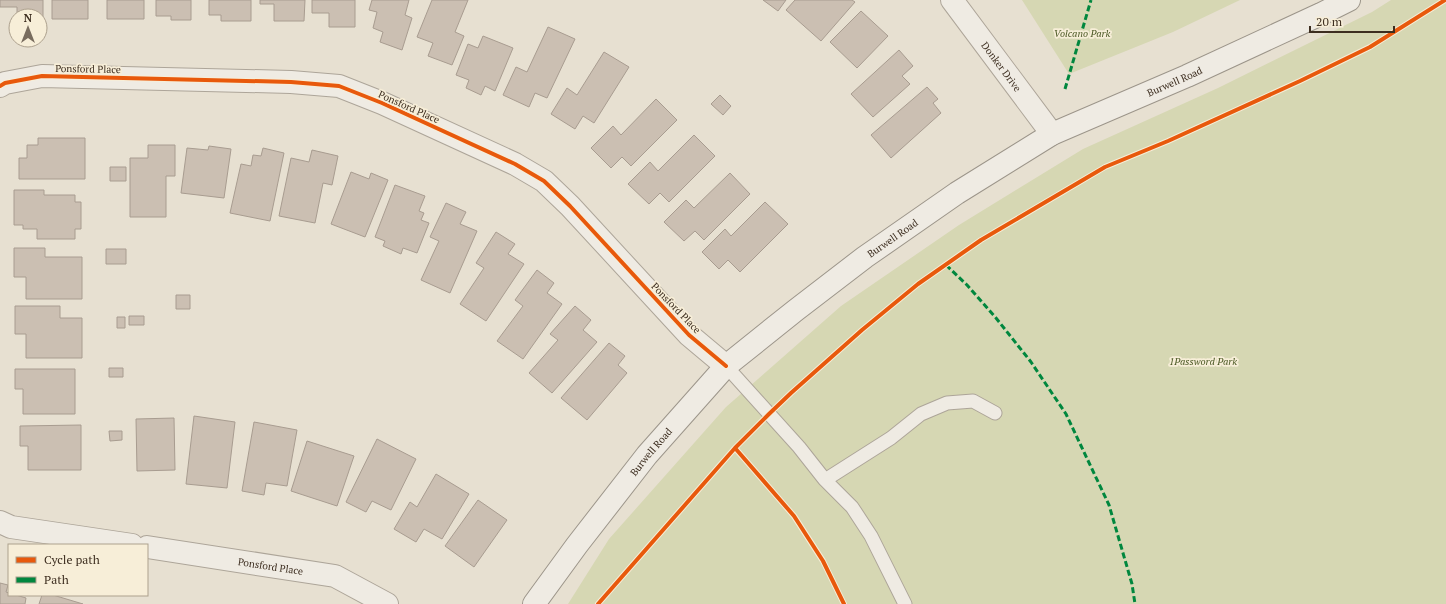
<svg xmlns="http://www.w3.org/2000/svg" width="1446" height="604" font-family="'PT Serif',serif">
	<rect width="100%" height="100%" fill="#e7e0d1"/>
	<path fill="#d6d7b3" d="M 1022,0 L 1240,0 L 1173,32 L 1069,74 Z
		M 1391,0 L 1446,0 L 1446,604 L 568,604 L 609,539 L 726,407 L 841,306 L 959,225 L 1083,149 L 1218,88 L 1372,12 Z"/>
	<path fill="#cbbfb2" stroke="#a89c90" d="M 0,0 L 43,0 L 43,20 L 40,20 L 40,16 L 17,16 L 17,7 L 0,7 Z
		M 52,0 L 88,0 L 88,19 L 52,19 Z
		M 107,0 L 144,0 L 144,19 L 107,19 Z
		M 156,0 L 191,0 L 191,20 L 171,20 L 171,16 L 156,16 Z
		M 209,0 L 251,0 L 251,21 L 221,21 L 221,15 L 209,15 Z
		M 260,0 L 305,0 L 304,21 L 274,21 L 274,4 L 260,4 Z
		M 312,0 L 355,0 L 355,27 L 329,27 L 329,13 L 312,13 Z
		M 372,0 L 409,0 L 405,15 L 412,18 L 402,50 L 380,42 L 383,32 L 373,28 L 377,12 L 369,10 Z
		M 432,0 L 468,0 L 455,32 L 464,36 L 452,65 L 428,56 L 433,43 L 417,37 Z
		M 763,0 L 786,0 L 778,11 Z
		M 795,0 L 852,0 L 855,2 L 821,41 L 786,10 Z
		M 861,11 L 888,36 L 857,68 L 830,42 Z
		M 548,27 L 575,39 L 547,98 L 535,93 L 529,107 L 503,95 L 516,67 L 527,72 Z
		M 483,36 L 513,48 L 495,91 L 485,86 L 481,95 L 466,88 L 469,80 L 456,75 L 468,44 L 478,48 Z
		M 899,50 L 913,66 L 902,76 L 910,84 L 873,117 L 851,94 Z
		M 604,52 L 629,67 L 594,123 L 583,116 L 575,129 L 551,114 L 567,88 L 577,95 Z
		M 927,87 L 938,99 L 933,103 L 941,113 L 891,158 L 871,135 Z
		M 720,95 L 731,106 L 723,115 L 711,104 Z
		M 656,99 L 677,120 L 631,166 L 622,157 L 611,168 L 591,148 L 613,126 L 621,135 Z
		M 694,135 L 715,156 L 669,202 L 660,193 L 649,204 L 628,184 L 650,162 L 658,171 Z
		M 38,138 L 85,138 L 85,179 L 19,179 L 19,158 L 27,158 L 27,145 L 38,145 Z
		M 148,145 L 175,145 L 175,176 L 166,176 L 166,217 L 130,217 L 130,158 L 148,158 Z
		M 209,146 L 231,149 L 224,198 L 181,193 L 187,148 L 208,150 Z
		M 263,148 L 284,153 L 270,221 L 230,213 L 241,164 L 251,166 L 253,155 L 261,156 Z
		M 312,150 L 338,156 L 332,185 L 323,183 L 315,223 L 279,216 L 291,158 L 309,162 Z
		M 110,167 L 126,167 L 126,181 L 110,181 Z
		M 351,172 L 369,179 L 371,173 L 388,180 L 365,237 L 331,224 Z
		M 730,173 L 750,194 L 704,240 L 695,231 L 684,241 L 664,222 L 686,200 L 694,208 Z
		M 395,185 L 425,196 L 419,211 L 424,213 L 421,220 L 429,223 L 417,253 L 403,248 L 401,254 L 383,246 L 385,241 L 375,237 Z
		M 14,190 L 44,190 L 44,195 L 75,195 L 75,202 L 81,202 L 81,229 L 75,229 L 75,239 L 37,239 L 37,229 L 23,229 L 23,225 L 14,225 Z
		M 765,202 L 788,224 L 740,272 L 728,260 L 719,269 L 702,252 L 725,229 L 731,236 Z
		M 446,203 L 466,212 L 460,224 L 477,231 L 450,293 L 421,280 L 439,241 L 430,237 Z
		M 496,232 L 515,244 L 508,254 L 524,264 L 486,321 L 460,304 L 484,268 L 476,263 Z
		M 14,248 L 45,248 L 45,257 L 82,257 L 82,299 L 26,299 L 26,277 L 14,277 Z
		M 106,249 L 126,249 L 126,264 L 106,264 Z
		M 537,270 L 554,283 L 547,293 L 562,304 L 523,359 L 497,341 L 523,306 L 515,300 Z
		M 176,295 L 190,295 L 190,309 L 176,309 Z
		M 15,306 L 60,306 L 60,318 L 82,318 L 82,358 L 26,358 L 26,334 L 15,334 Z
		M 575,306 L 591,320 L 583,330 L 597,342 L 552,393 L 529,373 L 558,340 L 550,334 Z
		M 129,316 L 144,316 L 144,325 L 129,325 Z
		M 117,317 L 125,317 L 125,328 L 117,328 Z
		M 609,343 L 625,356 L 618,365 L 627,373 L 587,420 L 561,398 Z
		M 109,368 L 123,368 L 123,377 L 109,377 Z
		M 15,369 L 75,369 L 75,414 L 23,414 L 23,389 L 15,389 Z
		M 194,416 L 235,422 L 227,488 L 186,484 Z
		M 174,418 L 175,470 L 137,471 L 136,419 Z
		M 254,422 L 297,430 L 287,486 L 266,483 L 264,495 L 242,491 Z
		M 81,425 L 81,470 L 28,470 L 28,446 L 20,446 L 20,426 Z
		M 109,431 L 122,431 L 122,440 L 110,441 Z
		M 377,439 L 416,459 L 391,510 L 372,501 L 366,512 L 346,502 Z
		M 307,441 L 354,456 L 337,506 L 291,491 Z
		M 436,474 L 469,494 L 442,539 L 424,529 L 416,542 L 394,529 L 410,502 L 417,507 Z
		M 478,500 L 507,520 L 474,567 L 445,546 Z
		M 0,583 L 8,585 L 6,592 L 9,593 L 9,595 L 16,595 L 26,598 L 25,604 L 0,604 Z
		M 42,595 L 53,595 L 83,604 L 39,604 Z"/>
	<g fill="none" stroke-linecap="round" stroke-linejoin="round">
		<g stroke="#ada599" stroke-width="15">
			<path id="service" d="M 726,366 L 799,447 L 825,480 L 852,507 L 871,536 L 905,604
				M 825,480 L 891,438 L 921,414 L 947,403 L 973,401 L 995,413"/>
		</g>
		<g stroke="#ada599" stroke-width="24">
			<g id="minor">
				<path id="s1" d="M 952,0 L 1052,134"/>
				<path d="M 0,86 L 5,83 L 42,76 L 291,82 L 339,86 L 382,103 L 515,164 L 544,181 L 570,206 L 689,335 L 726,366"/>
				<path d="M 0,522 L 11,527 L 132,545"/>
				<path id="s2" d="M 147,547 L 335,576 L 387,604"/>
			</g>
		</g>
		<g stroke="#9c958a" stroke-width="24">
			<g id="secondary">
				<path id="s3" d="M 534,604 L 577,545 L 647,455 L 726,366 L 796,310 L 865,257 L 957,193 L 1052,134 L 1187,76 L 1321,14 L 1349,0"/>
			</g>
		</g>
		<use href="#service" stroke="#efebe3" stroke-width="13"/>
		<use href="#minor" stroke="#efebe3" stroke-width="22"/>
		<use href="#secondary" stroke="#efebe3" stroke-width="22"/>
		<path stroke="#00873e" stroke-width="3" stroke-dasharray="6 3" stroke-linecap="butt" d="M 1065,89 L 1091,0
			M 946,265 L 967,285 L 996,318 L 1031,362 L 1066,414 L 1109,505 L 1132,584 L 1135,604"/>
		<g stroke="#f7eed8" stroke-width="6">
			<path id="cycleway" d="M 0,86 L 5,83 L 42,76 L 291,82 L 339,86 L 382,103 L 515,164 L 544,181 L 570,206 L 689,335 L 726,366
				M 735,448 L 794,516 L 823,561 L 844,604
				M 598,604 L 735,448 L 769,414 L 791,393 L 862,330 L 918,284 L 981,240 L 1105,167 L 1168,141 L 1300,81 L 1370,47 L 1445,0"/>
		</g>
		<use href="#cycleway" stroke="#e8590c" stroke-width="4"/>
	</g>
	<g text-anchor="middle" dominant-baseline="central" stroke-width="3.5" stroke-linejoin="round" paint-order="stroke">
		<g font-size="10" font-style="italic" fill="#4d5a26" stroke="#f7eed8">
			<text x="1082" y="33">Volcano Park</text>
			<text x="1203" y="361">1Password Park</text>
		</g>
		<g font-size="10" fill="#3d2e20" stroke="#f7eed8">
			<text stroke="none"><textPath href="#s1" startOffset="83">Donker Drive</textPath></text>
			<text transform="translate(88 69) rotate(1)">Ponsford Place</text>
			<text stroke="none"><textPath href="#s3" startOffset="840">Burwell Road</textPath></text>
			<text transform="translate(409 107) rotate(24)">Ponsford Place</text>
			<text stroke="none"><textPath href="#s3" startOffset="516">Burwell Road</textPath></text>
			<text transform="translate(676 308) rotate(46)">Ponsford Place</text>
			<text stroke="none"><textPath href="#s3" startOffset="192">Burwell Road</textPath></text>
			<text stroke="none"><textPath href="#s2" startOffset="125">Ponsford Place</textPath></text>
		</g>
	</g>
	<rect x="8" y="544" width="140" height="52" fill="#f7eed8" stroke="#ada18e"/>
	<rect x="16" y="557" width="20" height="6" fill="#e8590c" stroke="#ada18e"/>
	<text x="44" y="564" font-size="12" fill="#3d2e20">Cycle path</text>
	<rect x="16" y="577" width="20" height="6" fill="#00873e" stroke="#ada18e"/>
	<text x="44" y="584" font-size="12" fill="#3d2e20">Path</text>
	<g transform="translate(28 28)"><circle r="19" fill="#f7eed8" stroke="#ada18e"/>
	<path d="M0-3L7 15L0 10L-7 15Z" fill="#786c5e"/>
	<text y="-6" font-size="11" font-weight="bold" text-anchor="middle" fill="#3d2e20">N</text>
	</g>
	<path d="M1310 26v6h84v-6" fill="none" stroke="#3d2e20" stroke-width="2"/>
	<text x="1316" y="26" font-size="12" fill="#3d2e20" stroke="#f7eed8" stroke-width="3" paint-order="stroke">20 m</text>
</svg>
